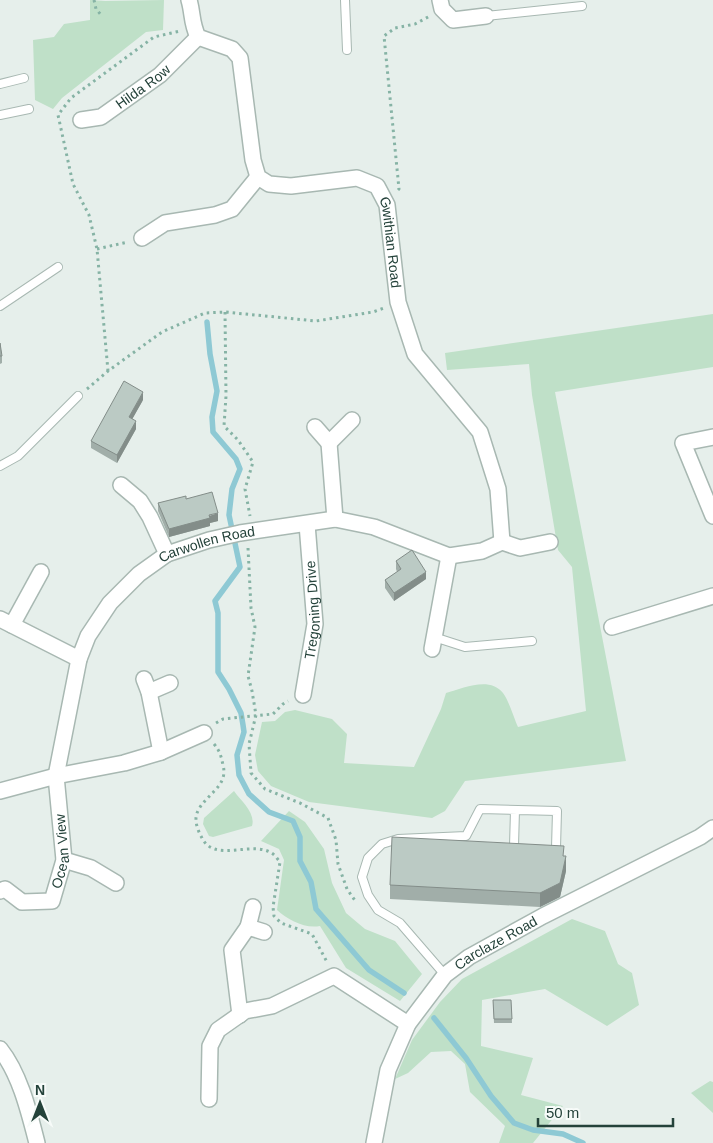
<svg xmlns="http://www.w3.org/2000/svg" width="713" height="1143" font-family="Arial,sans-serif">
	<rect width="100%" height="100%" fill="#e6efeb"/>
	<path fill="#bfe0c8" d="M 90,0 L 105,1 L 164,0 L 163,30 L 146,32 L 62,98 L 53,109 L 35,100 L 33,40 L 54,37 L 64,24 L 90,20 Z
		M 713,314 L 713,367 L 555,392 L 626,761 L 465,781 L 445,811 L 432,818 L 309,802 L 271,786 L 258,771 L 255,755 L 262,722 L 275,721 L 285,712 L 295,710 L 332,719 L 347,734 L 344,763 L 414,767 L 441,709 L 446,693 C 463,688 490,676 503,693 C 509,701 514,718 518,727 L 586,711 L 572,567 L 558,550 L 532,395 L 529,364 L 447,370 L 445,353 Z
		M 234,791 C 241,801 256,813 252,826 L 213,837 L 209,836 L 203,824 L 204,818 Z
		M 289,811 L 305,822 L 324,849 L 332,883 L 346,913 L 365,929 L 395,941 L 422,974 L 400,1001 L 346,968 L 320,926 C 305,929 288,920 277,910 L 284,860 L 279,849 L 261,841 Z
		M 572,919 L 605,931 L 618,964 L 632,973 L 639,1005 L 607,1026 L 545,989 L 482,1000 L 481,1046 L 533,1058 L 521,1095 L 563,1106 L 533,1143 L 499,1143 L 505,1126 L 470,1092 L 465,1064 L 451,1051 L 431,1052 L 408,1073 L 395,1079 L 412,1040 L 440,1002 L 462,979 Z
		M 710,1081 L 713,1082 L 713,1113 L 691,1093 Z"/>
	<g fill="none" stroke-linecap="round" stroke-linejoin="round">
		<path stroke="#8ec9d4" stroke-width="5.5" d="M 207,322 L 210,354 L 217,391 L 212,417 L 213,432 L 236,459 L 240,469 L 232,489 L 229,515 L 240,567 L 215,601 L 218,613 L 218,672 L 229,689 L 241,713 L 243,725 L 244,732 L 237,755 L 239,775 L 249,794 L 269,812 L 293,821 L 300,837 L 300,861 L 311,882 L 316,909 L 369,970 L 404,993
			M 434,1018 L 466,1058 L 491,1096 L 514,1123 L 533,1130 L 563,1134 L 583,1143"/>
		<g stroke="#a8b8b2" stroke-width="10">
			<path id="service" d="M 345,0 L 347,50
				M 486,16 L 582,6
				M 0,84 L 24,78
				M 0,115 L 29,109
				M 0,306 L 58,267
				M 0,466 L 18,456 L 78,396
				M 434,637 L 465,647 L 532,641
				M 514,846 L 515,810
				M 445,975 L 400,923 L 378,910 L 368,895 L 362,877 L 368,858 L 382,844 L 398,839 L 466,836 L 480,809 L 557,811 L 556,848"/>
		</g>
		<g stroke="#a8b8b2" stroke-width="18">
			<g id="minor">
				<path id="s1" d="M 189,0 C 193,13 191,23 198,37 L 232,49 L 240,58 L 253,160 L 258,177 L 269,184 L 291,186 L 357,178 L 377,186 L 387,205 L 398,302 L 415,354 L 480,432 L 498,489 L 502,542"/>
				<path d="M 440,0 L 442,9 L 453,20 L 486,16"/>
				<path id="s2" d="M 81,120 L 101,117 L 160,75 L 198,37"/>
				<path d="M 142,238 L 165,223 L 215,215 L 232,209 L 258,177"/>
				<path d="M 315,427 L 329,443 L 352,420"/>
				<path d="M 713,437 L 683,443 L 713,516"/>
				<path d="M 329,443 L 335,519"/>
				<path d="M 121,485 L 140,501 L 150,517 L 167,554"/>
				<path d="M 0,619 L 79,659"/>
				<path d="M 12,625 L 41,572"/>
				<path d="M 612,627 L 713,596"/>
				<path d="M 432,649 L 449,556"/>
				<path d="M 144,679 L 149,692 L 161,752"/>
				<path d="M 149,692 L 170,683"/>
				<path id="s3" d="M 303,695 L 315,624 L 307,524"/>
				<path d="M 0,791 L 56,776 L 124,763 L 161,752 L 204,733"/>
				<path d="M 64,860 L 91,868 L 116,883"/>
				<path id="s4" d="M 0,891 L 5,889 L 22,902 L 52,901 L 64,860 L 56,776 L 79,659 L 88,636 L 110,603 L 139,574 L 167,554 L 209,540 L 240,533 L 335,519 L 374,527 L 449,556 L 482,551 L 502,542 L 520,548 L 550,542"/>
				<path d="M 253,907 L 248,927 L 264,932"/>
				<path d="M 240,1015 L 232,950 L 248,927"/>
				<path d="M 209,1099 L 210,1046 L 218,1030 L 245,1011 L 272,1006 L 334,976 L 408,1024"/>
			</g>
		</g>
		<g stroke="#a8b8b2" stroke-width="18">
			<g id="tertiary">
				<path d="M 0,1049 C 20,1074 29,1112 37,1143"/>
				<path id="s5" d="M 374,1143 L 388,1070 L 408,1024 L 445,975 L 469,957 L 543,916 L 700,837 L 713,828"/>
			</g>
		</g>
		<path stroke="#86b3a5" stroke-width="3" stroke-dasharray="2.5 4" stroke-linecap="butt" d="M 94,0 L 96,9 L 102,16
			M 398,190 L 399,189 L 384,36 L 395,28 L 415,24 L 430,16
			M 97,249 L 128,242
			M 225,312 L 226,396 L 224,426 L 238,440 L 253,462 L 245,489 L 250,516
			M 108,371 L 97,249 L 89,215 L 73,184 L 58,115 L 71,98 L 154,37 L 180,31
			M 87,389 L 108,371 L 162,332 L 205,313 L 225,312 L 316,321 L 373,312 L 384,308
			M 248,548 L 251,608 L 255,627 L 248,676 L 252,691 L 256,715 L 249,744 L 251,773 L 265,789 L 300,803 L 328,818 L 336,840 L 338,864 L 347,889 L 356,902
			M 216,723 L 223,719 L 273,714 L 283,704 L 288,701
			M 214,744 C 220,751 221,756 223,765 C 229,787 204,795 197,813 C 194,821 198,831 202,838 C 215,864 253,839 273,854 C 276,856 278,860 280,862 L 273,907 L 274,916 L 281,923 L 312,934 L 327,962"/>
		<use href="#service" stroke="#fff" stroke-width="8"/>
		<use href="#minor" stroke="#fff" stroke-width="15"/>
		<use href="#tertiary" stroke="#fff" stroke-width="15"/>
	</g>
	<path fill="#a1aea9" d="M 0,343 L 2,356 L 2,363 L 0,364 Z
		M 143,400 L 132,419 L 136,429 L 117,463 L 91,448 L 91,441 Z
		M 186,499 L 218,521 L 210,523 L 210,526 L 169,537 L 158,511 L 158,503 Z
		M 396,561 L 426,579 L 394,601 L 385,588 L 385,580 L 397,572 L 396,569 Z
		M 564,856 L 566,871 L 560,897 L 540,907 L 390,899 L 390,885 Z
		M 493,1000 L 511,1000 L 512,1023 L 494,1023 Z"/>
	<path fill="#838d89" d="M 143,392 L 143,400 L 129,425 L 129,417 Z
		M 136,421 L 136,429 L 117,463 L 117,455 Z
		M 218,513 L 218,521 L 210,523 L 210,526 L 169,537 L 169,529 Z
		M 426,572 L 426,579 L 394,601 L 394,593 Z
		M 566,856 L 566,871 L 560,897 L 540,907 L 540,893 L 563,869 Z"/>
	<path fill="#bbcac4" stroke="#838d89" d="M 0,343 L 2,356 L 0,356 Z
		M 124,381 L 143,392 L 129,417 L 136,421 L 117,455 L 91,441 Z
		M 212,492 L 218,513 L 209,515 L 210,518 L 169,529 L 158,503 L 186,496 L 186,499 Z
		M 412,550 L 426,572 L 394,593 L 385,580 L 401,569 L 396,561 Z
		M 392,837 L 564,846 L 563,856 L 566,856 L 560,883 L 540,893 L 390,885 Z
		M 493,1000 L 511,1000 L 512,1019 L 494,1019 Z"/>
	<g text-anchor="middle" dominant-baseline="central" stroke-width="4" stroke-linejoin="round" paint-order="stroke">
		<g font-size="14" fill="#24423a" stroke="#f7fbf9">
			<text stroke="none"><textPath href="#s2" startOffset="72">Hilda Row</textPath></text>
			<text stroke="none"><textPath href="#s1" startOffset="389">Gwithian Road</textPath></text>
			<text stroke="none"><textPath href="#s4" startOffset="484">Carwollen Road</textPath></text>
			<text stroke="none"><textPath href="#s3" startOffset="86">Tregoning Drive</textPath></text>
			<text stroke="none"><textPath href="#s4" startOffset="108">Ocean View</textPath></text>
			<text stroke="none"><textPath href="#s5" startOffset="246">Carclaze Road</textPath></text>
		</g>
	</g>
	<g transform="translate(40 1103)" stroke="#f7fbf9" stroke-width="4" paint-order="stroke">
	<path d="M0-4L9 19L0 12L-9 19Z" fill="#24423a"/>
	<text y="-8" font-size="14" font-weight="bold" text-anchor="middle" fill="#24423a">N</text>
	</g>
	<path d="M538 1118v8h135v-8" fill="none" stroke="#24423a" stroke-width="2.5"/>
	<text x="546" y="1118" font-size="15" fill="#24423a" stroke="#f7fbf9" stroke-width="4" paint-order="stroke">50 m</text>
</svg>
